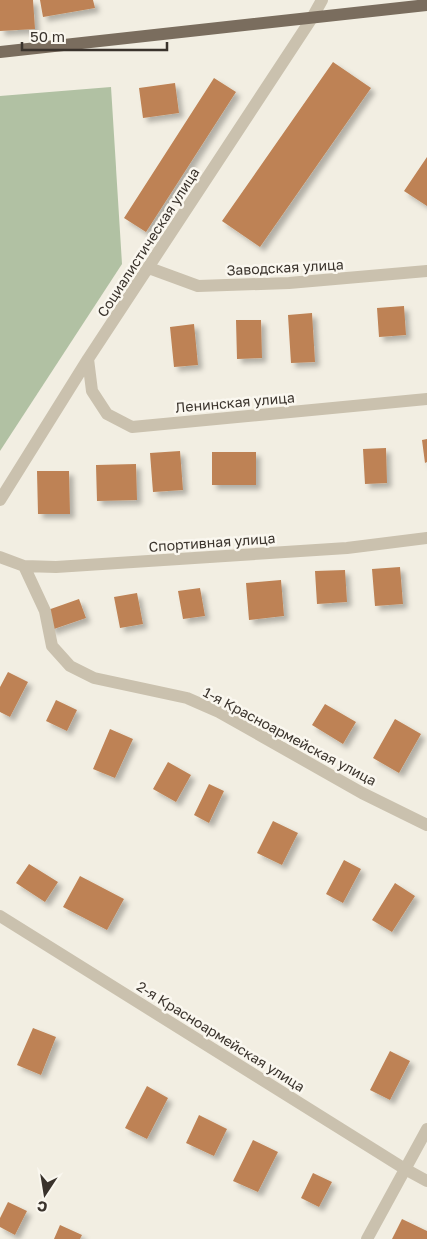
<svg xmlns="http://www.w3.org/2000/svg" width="427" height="1239" font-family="'Golos Text',sans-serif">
	<defs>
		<filter id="shadow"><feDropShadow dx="4.5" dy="4.5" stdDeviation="2.5" flood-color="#0004"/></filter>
	</defs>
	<rect width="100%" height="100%" fill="#f2eee2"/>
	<path fill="#b1c1a3" d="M 111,87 L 122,264 L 0,451 L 0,96 Z"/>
	<path fill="#be8254" filter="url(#shadow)" d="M 0,0 L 33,0 L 35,29 L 0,31 Z
		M 40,0 L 93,0 L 95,8 L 43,17 Z
		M 333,62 L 371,88 L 260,247 L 222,221 Z
		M 214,78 L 236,92 L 146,232 L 124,218 Z
		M 175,83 L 179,113 L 143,118 L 139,88 Z
		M 427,157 L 427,206 L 404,191 Z
		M 404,306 L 406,335 L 379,337 L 377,308 Z
		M 312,313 L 315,362 L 291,363 L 288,315 Z
		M 236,320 L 261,320 L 262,358 L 237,359 Z
		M 194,324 L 198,365 L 174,367 L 170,327 Z
		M 427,439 L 427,462 L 425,463 L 422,440 Z
		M 386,448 L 387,483 L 365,484 L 363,449 Z
		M 180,451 L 183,490 L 153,492 L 150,453 Z
		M 212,452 L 256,452 L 256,485 L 212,485 Z
		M 136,464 L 137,500 L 97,501 L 96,465 Z
		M 37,471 L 69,471 L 70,514 L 38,514 Z
		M 400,567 L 403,604 L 375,606 L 372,569 Z
		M 345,570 L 347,602 L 317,604 L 315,571 Z
		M 281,580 L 284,616 L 249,620 L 246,583 Z
		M 200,588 L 205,616 L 183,619 L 178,591 Z
		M 137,593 L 143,624 L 120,628 L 114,597 Z
		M 79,599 L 86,618 L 51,630 L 45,611 Z
		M 8,672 L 28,682 L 10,717 L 0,712 L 0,687 Z
		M 56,700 L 77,710 L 67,731 L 46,721 Z
		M 325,704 L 356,722 L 343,744 L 312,725 Z
		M 395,719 L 421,734 L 399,773 L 373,758 Z
		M 110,729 L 133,739 L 115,778 L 93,769 Z
		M 168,762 L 191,775 L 176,802 L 153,789 Z
		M 209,784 L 224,791 L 209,823 L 194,815 Z
		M 273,821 L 298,833 L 282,865 L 257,853 Z
		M 344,860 L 361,869 L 343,903 L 326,894 Z
		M 29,864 L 58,882 L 45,902 L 16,883 Z
		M 80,876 L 124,899 L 107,930 L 63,907 Z
		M 395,883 L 415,896 L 392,932 L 372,920 Z
		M 33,1028 L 56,1037 L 41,1075 L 17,1065 Z
		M 390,1051 L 410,1061 L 390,1100 L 370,1090 Z
		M 147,1086 L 168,1098 L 147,1139 L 125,1128 Z
		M 199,1115 L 227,1129 L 214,1156 L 186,1143 Z
		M 253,1140 L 278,1152 L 258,1192 L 233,1181 Z
		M 313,1173 L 332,1182 L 319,1207 L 301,1198 Z
		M 8,1202 L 27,1211 L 15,1235 L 0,1227 L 0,1218 Z
		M 402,1219 L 427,1231 L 427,1239 L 392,1239 Z
		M 60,1225 L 82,1235 L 80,1239 L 54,1239 Z"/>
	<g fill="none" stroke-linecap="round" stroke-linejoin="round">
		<path stroke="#cac1ae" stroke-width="12" d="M 149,268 L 198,286 L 289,283 L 427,271
			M 88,359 L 92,391 L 107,414 L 132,427 L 427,399
			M 0,500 L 88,359 L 312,18 L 322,0
			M 0,557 L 24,566 L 56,567 L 347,548 L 427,538
			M 24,566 L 45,611 L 52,646 L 70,666 L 94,678 L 187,698 L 219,712 L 362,793 L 427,825
			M 0,916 L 405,1169 L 427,1181
			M 367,1239 L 427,1129"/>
		<path stroke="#7a6d5e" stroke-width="12" d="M 0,52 L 427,5"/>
	</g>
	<g text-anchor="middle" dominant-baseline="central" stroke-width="5" stroke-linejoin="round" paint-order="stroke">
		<g font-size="14" fill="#3a332c" stroke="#faf7ef">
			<text transform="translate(148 242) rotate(-57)">Социалистическая улица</text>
			<text transform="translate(285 267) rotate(-3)">Заводская улица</text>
			<text transform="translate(235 402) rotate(-5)">Ленинская улица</text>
			<text transform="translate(212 542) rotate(-4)">Спортивная улица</text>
			<text transform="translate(290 736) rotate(28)">1-я Красноармейская улица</text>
			<text transform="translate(221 1036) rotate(32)">2-я Красноармейская улица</text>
		</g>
	</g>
	<g transform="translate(45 1194) rotate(192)" stroke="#faf7ef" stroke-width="4" paint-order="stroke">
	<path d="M0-4L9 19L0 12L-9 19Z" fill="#3a332c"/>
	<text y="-8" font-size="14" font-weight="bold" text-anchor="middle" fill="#3a332c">С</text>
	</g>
	<path d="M22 42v8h145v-8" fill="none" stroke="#3a332c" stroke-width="2.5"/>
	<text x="30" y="42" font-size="15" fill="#3a332c" stroke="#faf7ef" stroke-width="4" paint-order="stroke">50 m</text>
</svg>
